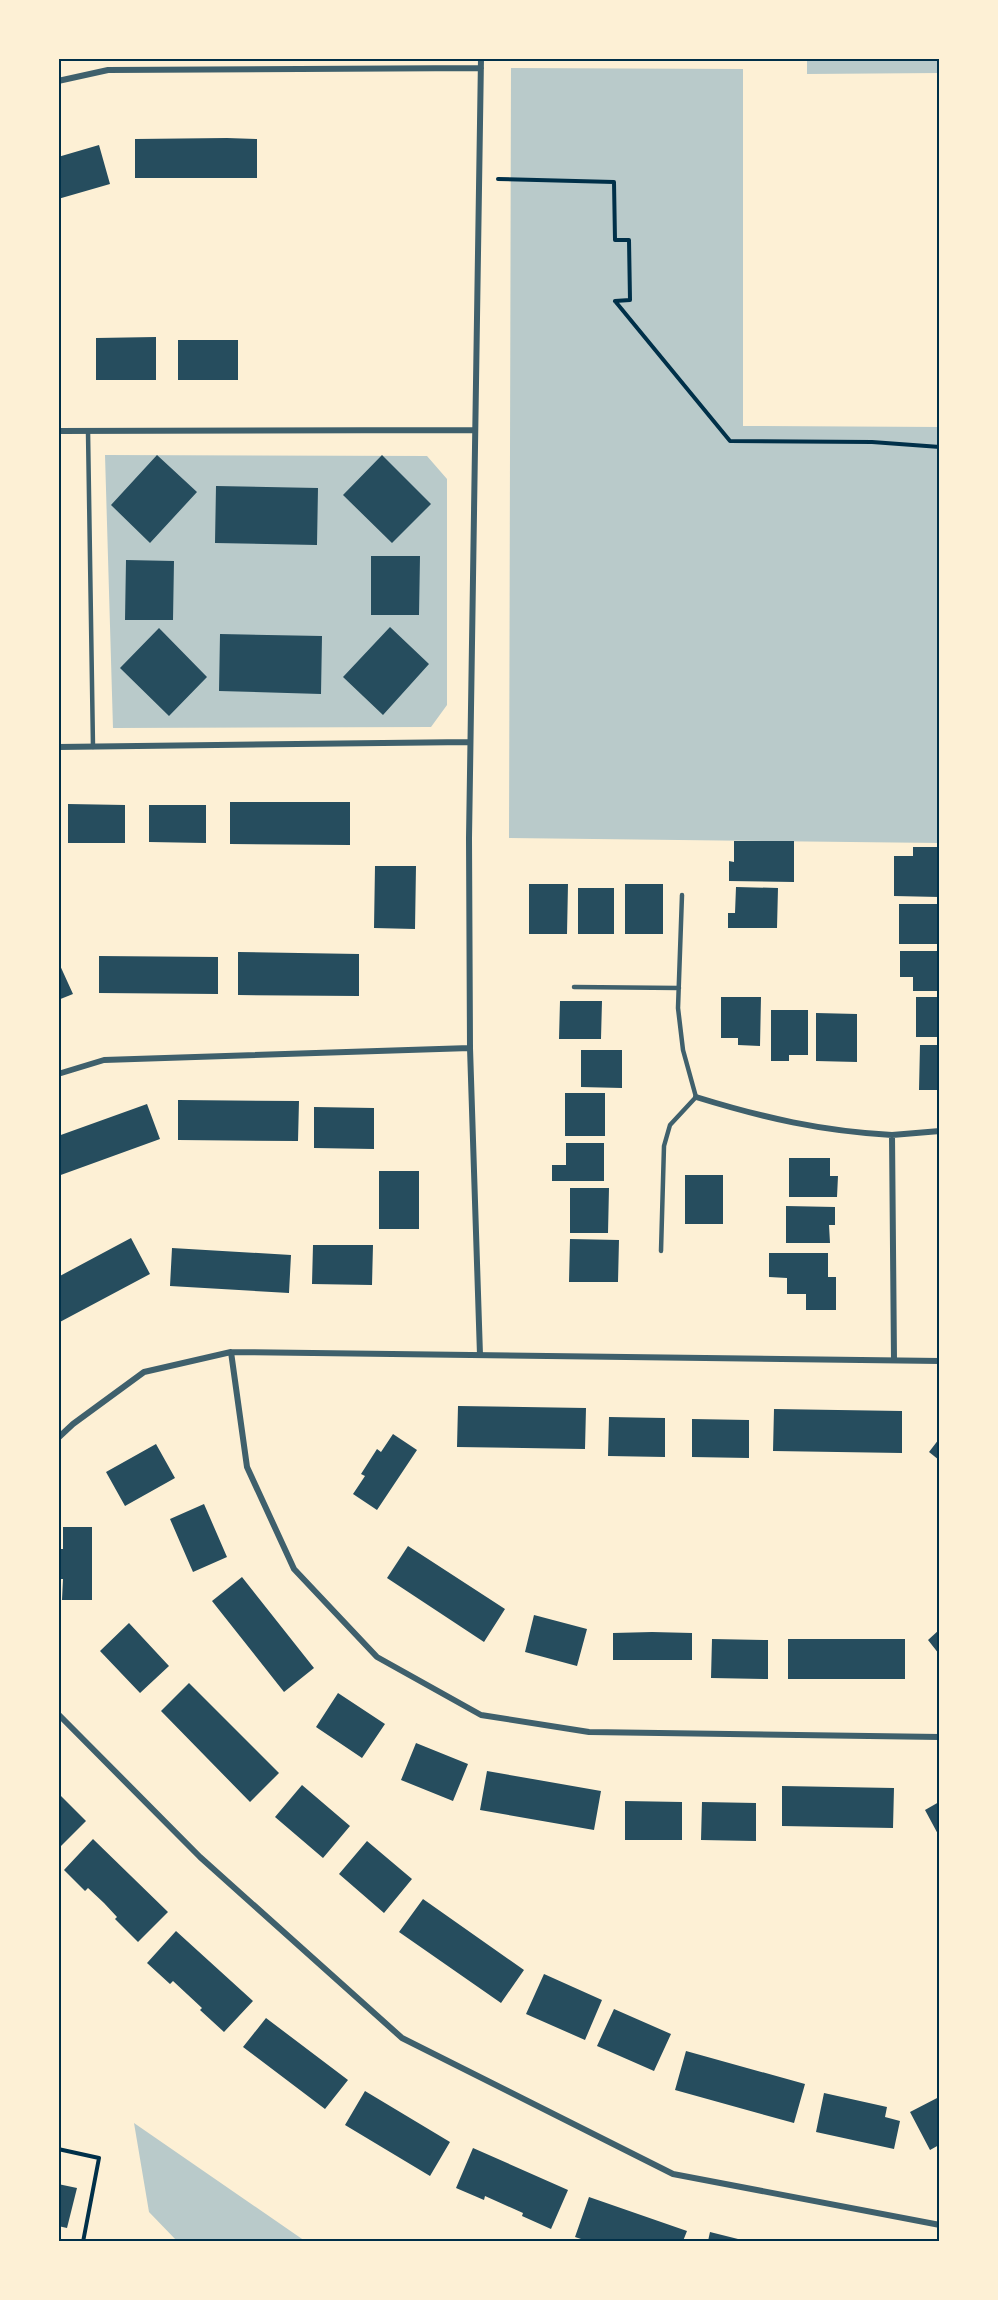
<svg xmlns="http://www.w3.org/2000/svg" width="998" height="2300" font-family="'IBM Plex Sans',sans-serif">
	<rect width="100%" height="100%" fill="#fdf0d5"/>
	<path fill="#b9caca" d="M 807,59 L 939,59 L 939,73 L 807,74 Z
		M 511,68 L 743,69 L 743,426 L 939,427 L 939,843 L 509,838 Z
		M 105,455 L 427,456 L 447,479 L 447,705 L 431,727 L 113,728 Z
		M 134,2123 L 305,2241 L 177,2241 L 149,2212 Z"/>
	<path fill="#264d5e" d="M 227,138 L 257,139 L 257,178 L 135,178 L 135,139 Z
		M 99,145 L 110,184 L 58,199 L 58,157 Z
		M 156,337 L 156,380 L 96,380 L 96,338 Z
		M 178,340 L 238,340 L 238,380 L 178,380 Z
		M 157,455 L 197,492 L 150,543 L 111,505 Z
		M 382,455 L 431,504 L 392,543 L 343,495 Z
		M 216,486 L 318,488 L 317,545 L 215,543 Z
		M 371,556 L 420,556 L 419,615 L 371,615 Z
		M 126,560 L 174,561 L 173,620 L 125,620 Z
		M 390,627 L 429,664 L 383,715 L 343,677 Z
		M 159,628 L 207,677 L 169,716 L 120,668 Z
		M 220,634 L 322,636 L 321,694 L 219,691 Z
		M 230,802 L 350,802 L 350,845 L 230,844 Z
		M 68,804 L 125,805 L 125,843 L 68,843 Z
		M 149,805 L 206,805 L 206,843 L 149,842 Z
		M 734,841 L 794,841 L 794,882 L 729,881 L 729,861 L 734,862 Z
		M 913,847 L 939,847 L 939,897 L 894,896 L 894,856 L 913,856 Z
		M 375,866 L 416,866 L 415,929 L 374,928 Z
		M 529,884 L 568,884 L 567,934 L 529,934 Z
		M 625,884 L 663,884 L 663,934 L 625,934 Z
		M 736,887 L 778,888 L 777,928 L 728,928 L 728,913 L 735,913 Z
		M 578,888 L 614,888 L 614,934 L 578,934 Z
		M 899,904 L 939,904 L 939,944 L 899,944 Z
		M 900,951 L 939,951 L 939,991 L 913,991 L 913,977 L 900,977 Z
		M 238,952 L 359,954 L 359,996 L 238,995 Z
		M 99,956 L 218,957 L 218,994 L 99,993 Z
		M 58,961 L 73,994 L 58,1000 Z
		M 721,997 L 761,997 L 760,1046 L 738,1045 L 738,1038 L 721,1038 Z
		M 916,997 L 939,997 L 939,1037 L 916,1037 Z
		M 560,1001 L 602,1001 L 601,1039 L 559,1039 Z
		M 771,1010 L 808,1010 L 808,1055 L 789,1055 L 789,1061 L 771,1061 Z
		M 816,1013 L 857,1014 L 857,1062 L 816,1061 Z
		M 920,1045 L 939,1045 L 939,1090 L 919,1090 Z
		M 581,1050 L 622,1050 L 622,1088 L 581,1087 Z
		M 565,1093 L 605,1093 L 605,1136 L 565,1136 Z
		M 178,1100 L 299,1101 L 298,1141 L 178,1140 Z
		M 147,1104 L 160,1139 L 58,1176 L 58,1136 Z
		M 314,1107 L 374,1108 L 374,1149 L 314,1148 Z
		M 566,1143 L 604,1143 L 604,1181 L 552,1181 L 552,1165 L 566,1165 Z
		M 789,1158 L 830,1158 L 830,1176 L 838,1176 L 837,1197 L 789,1197 Z
		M 379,1171 L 419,1171 L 419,1229 L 379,1229 Z
		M 685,1175 L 723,1175 L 723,1224 L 685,1224 Z
		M 570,1188 L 609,1188 L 608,1233 L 570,1233 Z
		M 786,1206 L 835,1207 L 835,1225 L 829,1225 L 830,1243 L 786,1243 Z
		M 131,1238 L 150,1274 L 58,1323 L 58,1277 Z
		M 570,1239 L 619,1240 L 618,1282 L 569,1282 Z
		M 313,1245 L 373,1245 L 372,1285 L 312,1284 Z
		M 172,1248 L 291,1255 L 289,1293 L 170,1286 Z
		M 769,1253 L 828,1253 L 828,1277 L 836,1277 L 836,1310 L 806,1310 L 806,1294 L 787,1294 L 787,1278 L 769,1277 Z
		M 458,1406 L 586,1408 L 585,1449 L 457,1447 Z
		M 774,1409 L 902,1411 L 902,1453 L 773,1451 Z
		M 609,1417 L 665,1418 L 665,1457 L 608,1456 Z
		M 692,1419 L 749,1420 L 749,1458 L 692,1457 Z
		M 393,1434 L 417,1450 L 377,1510 L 353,1494 L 365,1476 L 361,1474 L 377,1449 L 381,1452 Z
		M 939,1439 L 939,1460 L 929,1452 Z
		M 156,1444 L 175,1478 L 125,1506 L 106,1472 Z
		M 204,1504 L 227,1557 L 193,1572 L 170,1519 Z
		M 63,1527 L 92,1527 L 92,1600 L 62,1600 L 63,1579 L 58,1579 L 58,1556 L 59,1549 L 63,1549 Z
		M 408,1546 L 505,1609 L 484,1642 L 387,1578 Z
		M 242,1577 L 314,1668 L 284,1692 L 212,1601 Z
		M 534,1615 L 587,1629 L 577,1666 L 525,1652 Z
		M 129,1623 L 169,1666 L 140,1693 L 100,1651 Z
		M 939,1630 L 939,1654 L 928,1640 Z
		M 652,1632 L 692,1633 L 692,1660 L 613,1660 L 613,1633 Z
		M 712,1639 L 768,1640 L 768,1679 L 711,1678 Z
		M 788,1639 L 905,1639 L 905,1679 L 788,1679 Z
		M 189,1683 L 279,1773 L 250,1802 L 161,1711 Z
		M 338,1693 L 385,1724 L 362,1758 L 316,1727 Z
		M 416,1743 L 468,1764 L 453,1801 L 401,1780 Z
		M 487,1771 L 601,1791 L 594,1830 L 480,1810 Z
		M 302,1785 L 350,1826 L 323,1858 L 275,1817 Z
		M 782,1786 L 894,1788 L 893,1828 L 782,1826 Z
		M 58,1793 L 86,1821 L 58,1849 Z
		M 625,1801 L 682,1802 L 682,1840 L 625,1840 Z
		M 702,1802 L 756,1803 L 756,1841 L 701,1840 Z
		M 939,1802 L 939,1836 L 925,1810 Z
		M 93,1839 L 168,1912 L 138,1942 L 115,1919 L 117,1917 L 104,1903 L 88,1888 L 85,1891 L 64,1870 Z
		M 367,1841 L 412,1879 L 384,1913 L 339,1874 Z
		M 423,1899 L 524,1970 L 501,2003 L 399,1932 Z
		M 176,1931 L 253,2001 L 224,2032 L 200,2010 L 202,2008 L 173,1981 L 170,1984 L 147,1963 Z
		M 544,1974 L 602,2000 L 585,2040 L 526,2014 Z
		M 614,2009 L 671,2034 L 654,2071 L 597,2046 Z
		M 266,2018 L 348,2080 L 325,2109 L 243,2047 Z
		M 686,2051 L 805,2084 L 794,2123 L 675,2090 Z
		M 365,2091 L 450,2142 L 430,2176 L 345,2125 Z
		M 824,2093 L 887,2107 L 885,2117 L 900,2121 L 894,2149 L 816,2132 Z
		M 939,2097 L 939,2145 L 930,2150 L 910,2112 Z
		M 473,2148 L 568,2190 L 551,2229 L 522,2216 L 523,2213 L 485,2196 L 484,2200 L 456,2188 Z
		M 58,2184 L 77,2188 L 67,2228 L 58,2226 Z
		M 589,2197 L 687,2231 L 683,2241 L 587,2241 L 575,2237 Z
		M 710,2232 L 746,2241 L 708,2241 Z"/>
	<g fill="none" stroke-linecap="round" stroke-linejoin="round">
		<path stroke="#003049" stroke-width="4" d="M 498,179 L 614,182 L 615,240 L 629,240 L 630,300 L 615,301
			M 615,301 L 730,441 L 872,442 L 940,447
			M 58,2149 L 99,2158 L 83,2242"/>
		<path stroke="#3f606c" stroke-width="4.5" d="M 88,431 L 93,747
			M 574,987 L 679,988
			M 661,1251 L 664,1146 L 670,1125 L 696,1097 L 683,1050 L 678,1008 L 682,895"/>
		<path stroke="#3f606c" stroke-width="6" d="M 58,81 L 108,70 L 481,68
			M 58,431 L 475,430
			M 58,747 L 469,742
			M 58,1074 L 104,1060 L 470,1048
			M 696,1097 C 764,1118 821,1131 892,1135 L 894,1360
			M 892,1135 L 940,1131
			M 231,1352 L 247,1467 L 294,1569 L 377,1657 L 481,1715 L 589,1732 L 940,1737
			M 480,1355 L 470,1048 L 469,838 L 481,58
			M 58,1438 L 73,1424 L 144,1372 L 231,1352 L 940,1361
			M 58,1714 L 200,1857 L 402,2038 L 673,2174 L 940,2225"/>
	</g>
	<rect width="998" height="2300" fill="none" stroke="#fdf0d5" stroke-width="120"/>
	<rect x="60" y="60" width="878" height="2180" fill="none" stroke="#003049" stroke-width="2"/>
</svg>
